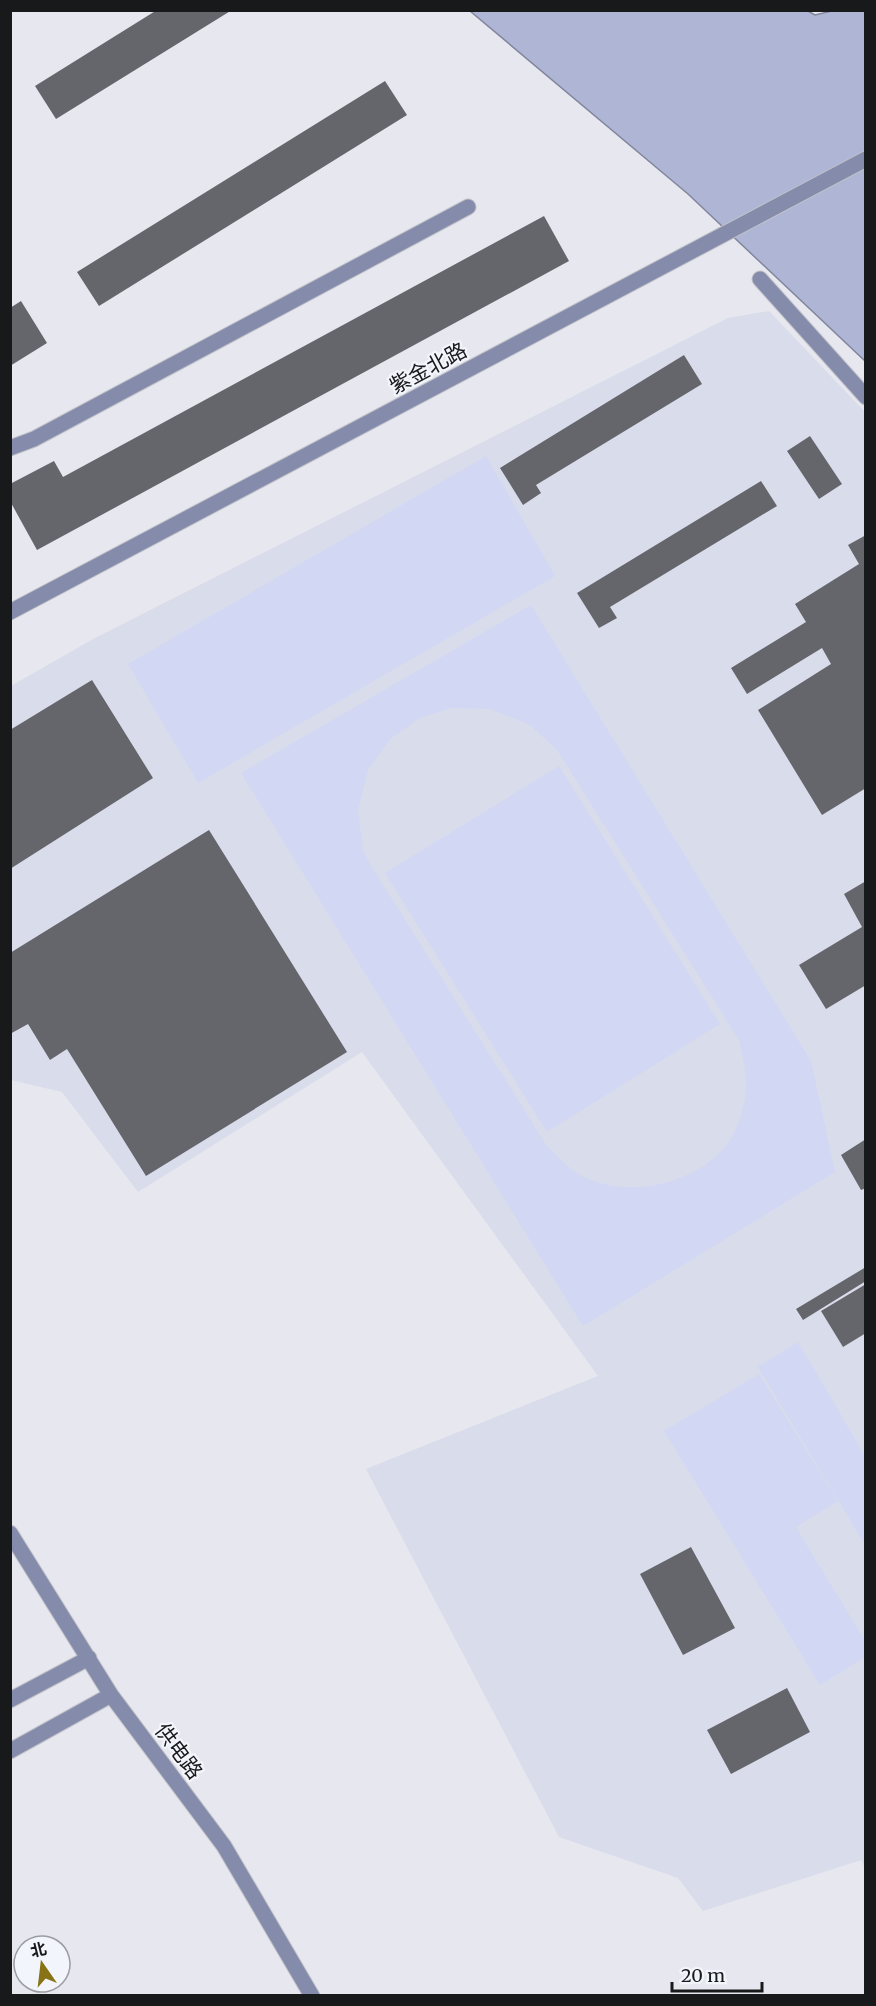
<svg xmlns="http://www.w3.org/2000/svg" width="876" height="2006" font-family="Merriweather,'Noto Sans SC',serif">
	<rect width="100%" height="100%" fill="#e6e7ef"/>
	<path fill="#d9dcea" d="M 769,311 L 865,412 L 865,1868 L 861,1860 L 703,1911 L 678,1878 L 559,1837 L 366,1469 L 598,1376 L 362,1052 L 138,1192 L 62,1092 L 11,1080 L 11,686 L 95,638 L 728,318 Z"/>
	<path fill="#d2d8f4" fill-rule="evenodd" d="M 486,456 L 555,576 L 198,783 L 128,664 Z
		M 531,605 L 811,1061 L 835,1172 L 583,1326 L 241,773 ZM 452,708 L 490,709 L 530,725 L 557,750 L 739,1040 C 744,1061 750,1086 743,1108 C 740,1118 735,1134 729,1142 C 696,1185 626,1201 579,1174 C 567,1167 557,1155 547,1146 L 370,864 L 363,850 L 358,810 L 368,770 L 390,739 L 420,718 Z
		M 559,766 L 720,1024 L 547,1132 L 385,873 Z
		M 798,1342 L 865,1456 L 865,1444 L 865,1545 L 758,1367 Z
		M 759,1374 L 838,1501 L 796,1527 L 865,1641 L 865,1657 L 820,1685 L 664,1431 Z"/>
	<path fill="#afb5d4" stroke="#82869c" stroke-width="1.5" d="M 806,10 L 815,15 L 832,11 L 865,11 L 865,361 L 688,194 L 470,11 Z"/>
	<path fill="#65666c" d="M 157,10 L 232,10 L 56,119 L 35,86 Z
		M 385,81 L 407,115 L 99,306 L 77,272 Z
		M 544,216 L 569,261 L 37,550 L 10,501 L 10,484 L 54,461 L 63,477 Z
		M 21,301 L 47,343 L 10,366 L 10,308 Z
		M 684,355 L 702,384 L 536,485 L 541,493 L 523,505 L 500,468 Z
		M 810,436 L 842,484 L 819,499 L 787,451 Z
		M 761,481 L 777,506 L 610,607 L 617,618 L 599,628 L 577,593 Z
		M 866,535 L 866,788 L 822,815 L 758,710 L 831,664 L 822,648 L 747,694 L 731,668 L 806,622 L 795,604 L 859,564 L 848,545 Z
		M 92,680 L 153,778 L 10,869 L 10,730 Z
		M 209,830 L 347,1052 L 146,1176 L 67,1049 L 50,1060 L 28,1024 L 10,1034 L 10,953 Z
		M 866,881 L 866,985 L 826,1009 L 799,965 L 862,927 L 844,894 Z
		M 866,1139 L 866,1188 L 861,1190 L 841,1155 Z
		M 866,1267 L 866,1281 L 803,1320 L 796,1309 Z
		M 866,1284 L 866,1333 L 843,1347 L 821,1311 Z
		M 691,1547 L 735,1628 L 683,1655 L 640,1574 Z
		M 787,1688 L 810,1732 L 731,1774 L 707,1730 Z"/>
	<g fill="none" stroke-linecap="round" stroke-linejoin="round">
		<g stroke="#c1c2c9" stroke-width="17">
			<path id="minor" d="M 760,279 L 866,397
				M 10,448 L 34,439 L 468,207
				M 10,612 L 866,159
				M 10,1533 L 111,1695 L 224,1846 L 312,1996
				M 10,1700 L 89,1658
				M 10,1751 L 111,1695"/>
		</g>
		<use href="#minor" stroke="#858baa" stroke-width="15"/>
	</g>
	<g text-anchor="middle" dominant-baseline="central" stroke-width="4.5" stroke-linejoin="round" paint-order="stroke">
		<g font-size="21" fill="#18191b" stroke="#f3f5fc">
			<text transform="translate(428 368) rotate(-28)">紫金北路</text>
			<text transform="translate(179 1751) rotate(53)">供电路</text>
		</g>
	</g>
	<rect width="876" height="2006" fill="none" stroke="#18191b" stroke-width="24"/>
	<g transform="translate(42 1964) rotate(346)"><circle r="28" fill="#f3f5fc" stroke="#9b9da2" stroke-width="1.5"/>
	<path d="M0-4.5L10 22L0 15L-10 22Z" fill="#877316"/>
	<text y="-9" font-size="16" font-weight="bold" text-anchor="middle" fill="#18191b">北</text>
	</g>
	<path d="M672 1982v9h90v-9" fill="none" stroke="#18191b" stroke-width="3"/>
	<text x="681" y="1982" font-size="18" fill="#18191b" stroke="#f3f5fc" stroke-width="4.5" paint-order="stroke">20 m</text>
</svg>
